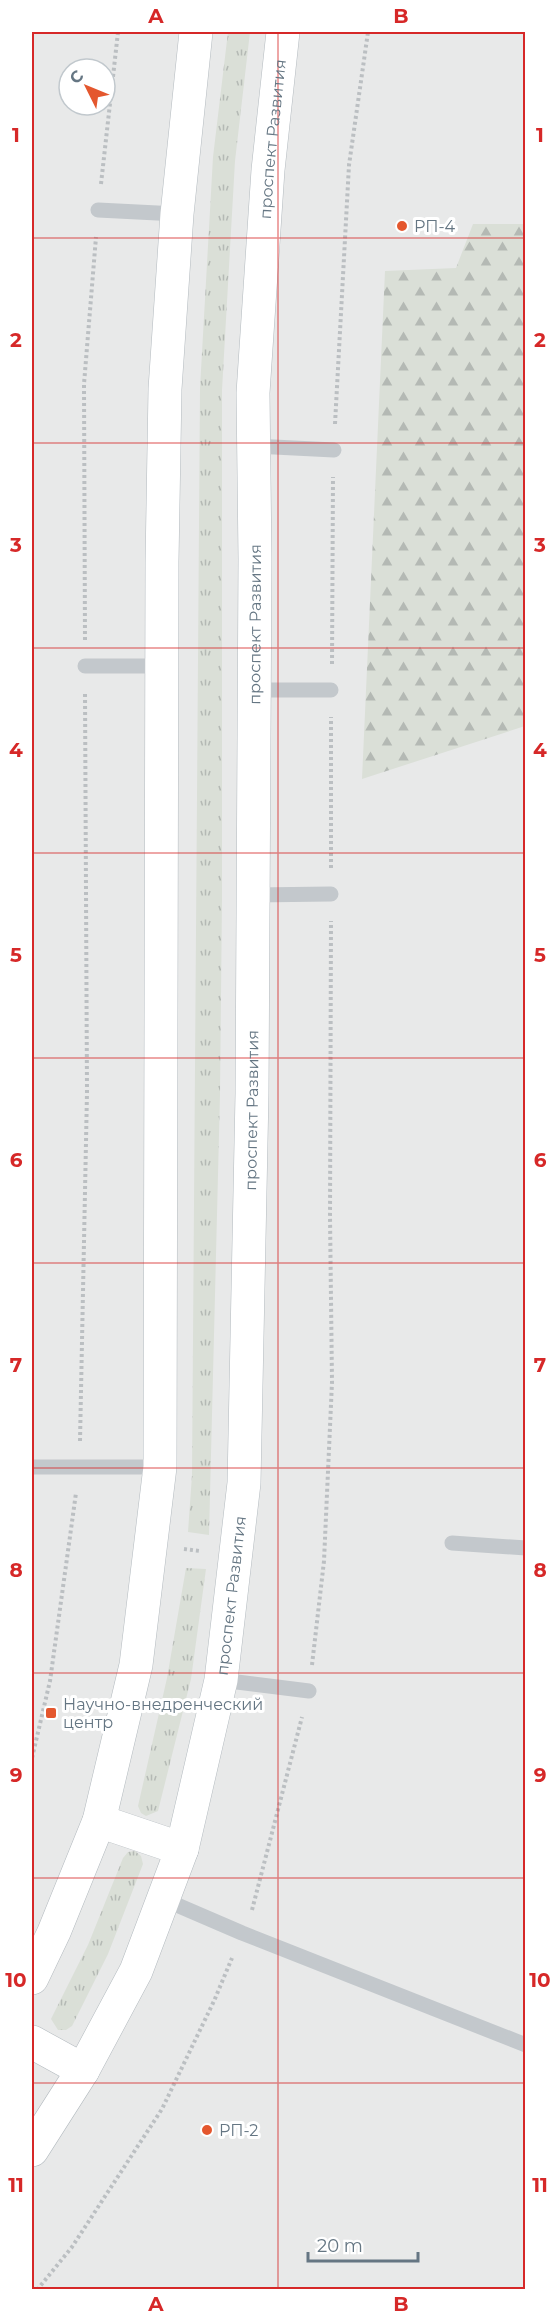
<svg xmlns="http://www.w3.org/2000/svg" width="557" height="2321" font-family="Montserrat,sans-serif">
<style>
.built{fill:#e8e9e9;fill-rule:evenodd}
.grass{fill:url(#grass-tufts)}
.forest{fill:url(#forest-firs)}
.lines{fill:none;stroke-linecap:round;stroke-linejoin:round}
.secondary-casing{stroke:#b3babf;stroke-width:34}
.path{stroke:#bbbfc2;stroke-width:4;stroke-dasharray:3 3;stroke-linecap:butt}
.lane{stroke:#c3c8cc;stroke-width:15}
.secondary{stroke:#fff;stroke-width:33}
.grid{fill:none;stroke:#d62828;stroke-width:1.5;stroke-opacity:0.55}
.poi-dot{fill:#e4572e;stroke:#fff;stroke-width:2}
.labels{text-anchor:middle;stroke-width:6;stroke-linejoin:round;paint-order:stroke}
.street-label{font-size:16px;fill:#657683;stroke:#fff}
.poi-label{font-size:16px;fill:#657683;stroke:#fff;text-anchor:start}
.neatline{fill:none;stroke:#d62828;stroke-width:2}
.grid-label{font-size:20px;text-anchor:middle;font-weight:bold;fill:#d62828}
</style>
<defs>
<pattern id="grass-tufts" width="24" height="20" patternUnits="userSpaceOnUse" patternTransform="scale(1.5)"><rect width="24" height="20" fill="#dadfd7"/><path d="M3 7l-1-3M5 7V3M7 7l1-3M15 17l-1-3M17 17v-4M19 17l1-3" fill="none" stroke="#b4b9b4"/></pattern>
<pattern id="forest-firs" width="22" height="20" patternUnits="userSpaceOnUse" patternTransform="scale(1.5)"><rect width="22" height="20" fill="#dadfd7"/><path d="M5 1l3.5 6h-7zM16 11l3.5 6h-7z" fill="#b4b9b4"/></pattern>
</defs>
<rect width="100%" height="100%" fill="#fafaf8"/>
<!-- built -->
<path class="built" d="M32 32H525V2289H32ZM69 69H105V105H69Z"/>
<!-- grass -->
<path class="grass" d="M228 32H250L235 161 222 390V898L220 1095 209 1535 188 1532 192 1475 200 388 213 157Z
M186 1568 206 1569 191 1679 158 1811 146 1816 141 1813 138 1806 167 1678Z
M135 1851 141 1856 143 1864 108 1954 72 2026 66 2030H58L51 2019 88 1945 123 1858 128 1852Z"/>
<!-- forest -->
<path class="forest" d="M473 224H525V726L362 779 385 271 456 268Z"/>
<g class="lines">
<defs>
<g id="secondary">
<path d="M99 1821 182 1849"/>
<path d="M32 1978 54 1932 99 1821 136 1665 160 1467 162 562 165 389 177 214 196 32"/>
<path d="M32 2042 83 2070"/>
<path id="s1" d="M32 2150 83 2070 136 1971 182 1849 221 1680 244 1483 252 1094 255 559 253 393 268 170 283 32"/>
</g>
</defs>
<!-- secondary casing -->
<use href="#secondary" class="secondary-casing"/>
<!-- path -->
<path class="path" d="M101 184 118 32
M335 424 349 165 368 32
M85 640 84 384 96 237
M332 664 333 477
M331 868V717
M80 1441 87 1092 85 692
M184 1549 200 1551
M312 1665 324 1561 332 1382 330 1216 331 921
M32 1758 50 1681 76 1493
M252 1910 302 1717
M37 2290 72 2247 162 2109 214 2001 232 1958"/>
<!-- lane -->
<path class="lane" d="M98 210 177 214
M253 446 334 450
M85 666H162
M254 690H331
M253 895 331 894
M32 1467H160
M452 1543 526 1548
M221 1680 309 1691
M163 1899 242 1933 526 2045"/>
<!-- secondary -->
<use href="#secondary" class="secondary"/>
</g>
<!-- grid -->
<path class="grid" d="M278 32V2290M32 238H526M32 443H526M32 648H526M32 853H526M32 1058H526M32 1263H526M32 1468H526M32 1673H526M32 1878H526M32 2083H526"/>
<!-- markers -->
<g class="poi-dot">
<circle cx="402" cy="226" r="6"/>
<rect x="45" y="1707" width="12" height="12" rx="3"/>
<circle cx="207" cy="2130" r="6"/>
</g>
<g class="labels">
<!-- street labels -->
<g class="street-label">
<text dy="6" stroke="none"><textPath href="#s1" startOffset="2054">проспект Развития</textPath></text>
<text dy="6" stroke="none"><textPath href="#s1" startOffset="1568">проспект Развития</textPath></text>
<text dy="6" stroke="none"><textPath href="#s1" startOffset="1082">проспект Развития</textPath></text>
<text dy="6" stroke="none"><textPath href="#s1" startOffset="596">проспект Развития</textPath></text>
</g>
<!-- poi labels -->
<g class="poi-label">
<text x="414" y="232">РП-4</text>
<text x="63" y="1710">Научно-внедренческий<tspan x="63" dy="18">центр</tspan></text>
<text x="219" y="2136">РП-2</text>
</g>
</g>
<!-- border -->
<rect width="557" height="2321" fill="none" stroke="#ffffff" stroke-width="66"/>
<!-- north arrow -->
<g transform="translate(87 87) rotate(313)"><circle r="28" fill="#ffffff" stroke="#c1c8cd" stroke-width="1.5"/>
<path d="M0-4.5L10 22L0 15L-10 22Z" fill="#e4572e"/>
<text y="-9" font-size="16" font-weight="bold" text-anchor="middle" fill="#657683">С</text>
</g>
<!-- scale -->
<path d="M308 2252v9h110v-9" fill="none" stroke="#657683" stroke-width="3"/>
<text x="317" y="2252" font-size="18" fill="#657683" stroke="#ffffff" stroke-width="4.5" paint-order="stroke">20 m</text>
<rect x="33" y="33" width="491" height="2255" class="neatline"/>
<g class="grid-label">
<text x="156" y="23">A</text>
<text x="401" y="23">B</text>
<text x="16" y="142">1</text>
<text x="540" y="142">1</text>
<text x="16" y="347">2</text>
<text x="540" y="347">2</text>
<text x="16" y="552">3</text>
<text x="540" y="552">3</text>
<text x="16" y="757">4</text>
<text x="540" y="757">4</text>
<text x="16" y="962">5</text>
<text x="540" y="962">5</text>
<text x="16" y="1167">6</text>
<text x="540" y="1167">6</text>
<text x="16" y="1372">7</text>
<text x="540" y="1372">7</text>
<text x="16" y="1577">8</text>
<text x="540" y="1577">8</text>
<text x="16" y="1782">9</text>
<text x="540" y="1782">9</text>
<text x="16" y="1987">10</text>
<text x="540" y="1987">10</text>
<text x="16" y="2192">11</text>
<text x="540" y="2192">11</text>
<text x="156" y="2311">A</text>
<text x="401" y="2311">B</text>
</g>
</svg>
